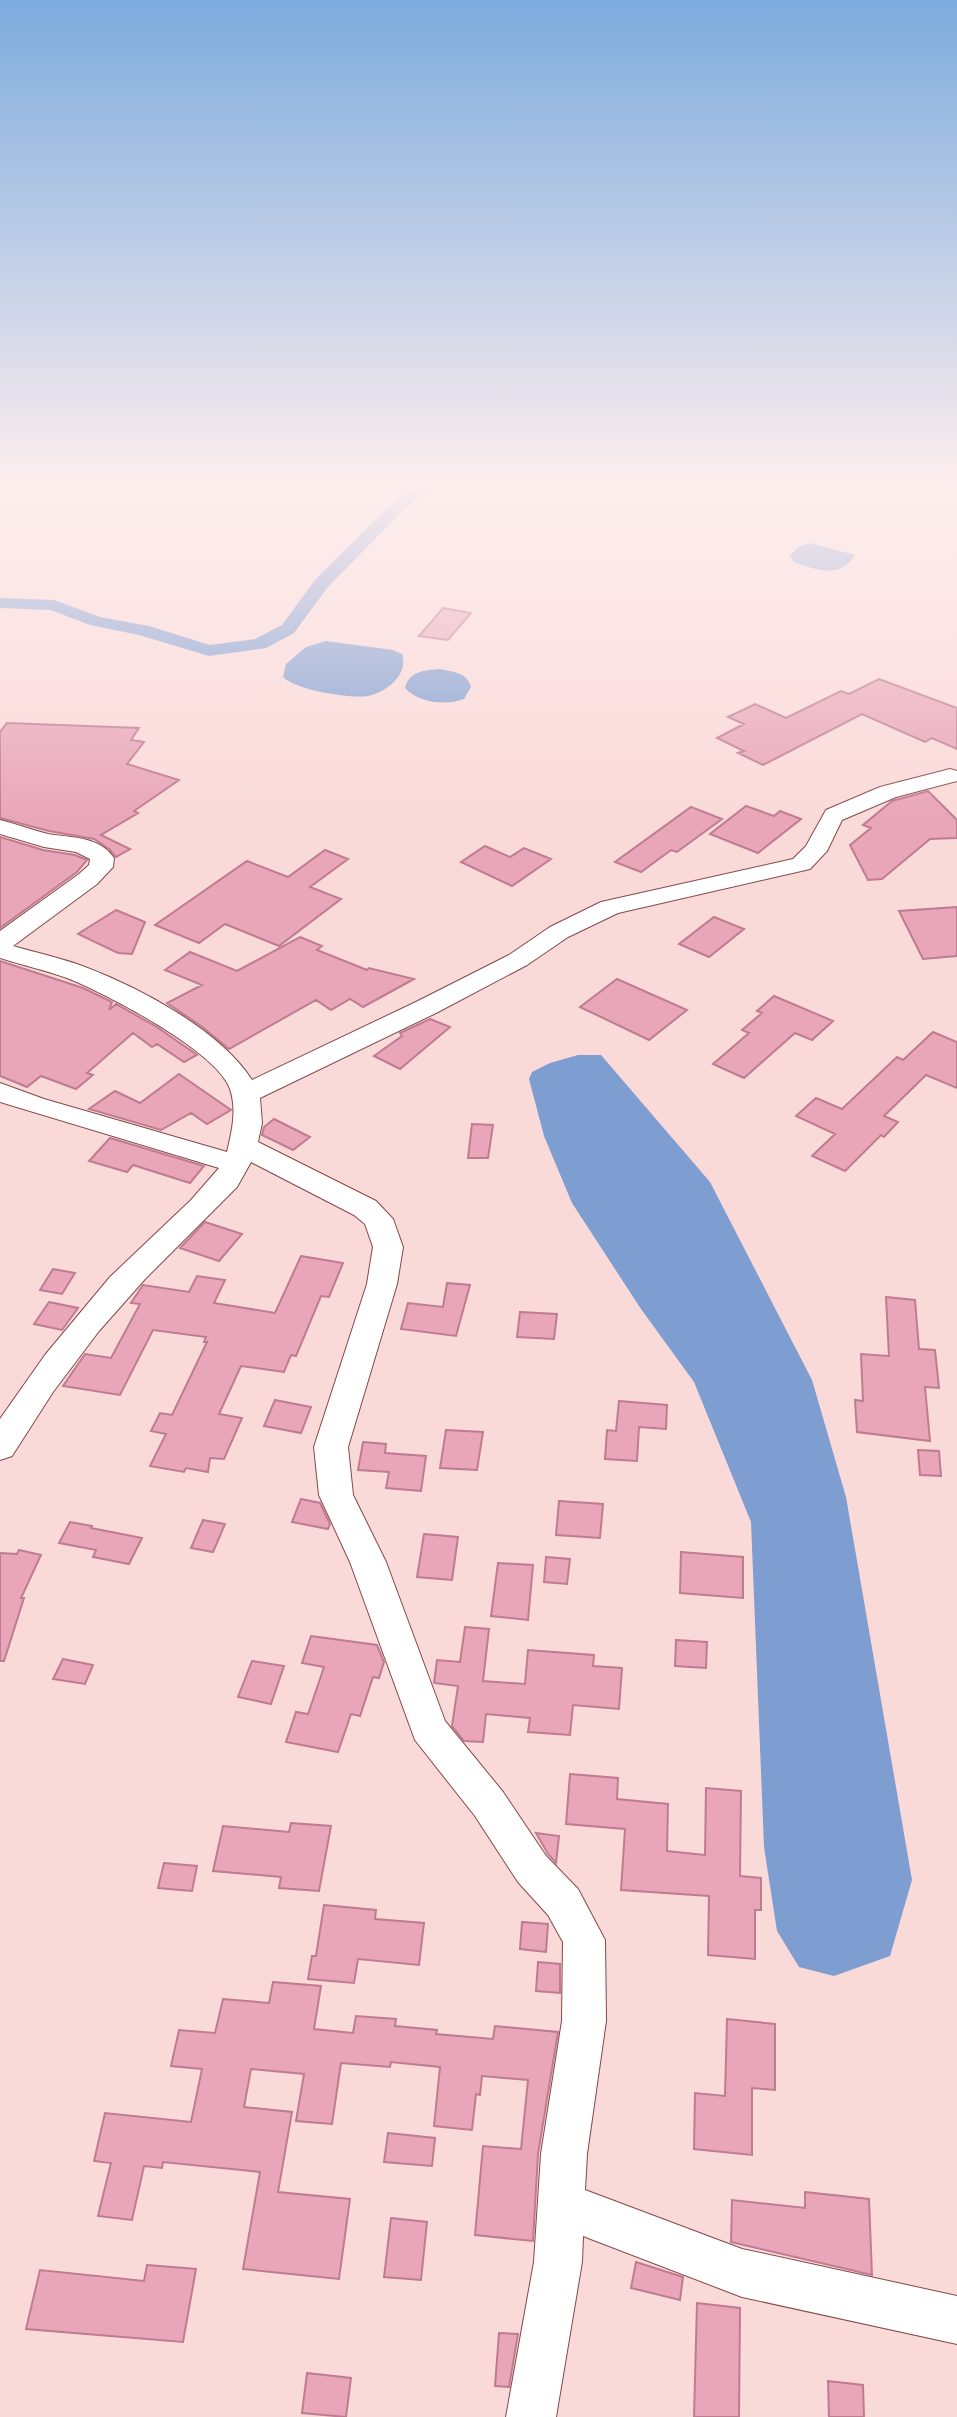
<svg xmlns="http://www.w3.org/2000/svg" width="957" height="2417" font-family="'Space Grotesk',sans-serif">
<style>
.water{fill:#7e9dd0}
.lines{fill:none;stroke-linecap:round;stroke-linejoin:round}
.canal{fill:#7e9dd0;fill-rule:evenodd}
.building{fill:#e9a6b9;stroke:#bf7c90;stroke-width:2}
.street-casing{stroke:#864747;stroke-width:2}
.street{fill:#fff;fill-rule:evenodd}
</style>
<rect width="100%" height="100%" fill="#fadad9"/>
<!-- water -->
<path class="water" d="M810 543 855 555C841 579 816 570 794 562L790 555 800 546Z
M326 641 393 650 402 654C409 674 387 692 368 696 351 699 295 690 283 677L286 664 306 647Z
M440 669C453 672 467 672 471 687L464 699C445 706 419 703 405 688 409 671 425 670 440 669Z
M578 1055H601L710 1182 812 1380 846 1497 912 1880 890 1956 834 1976 799 1967 777 1931 764 1847 751 1522 694 1382 641 1309 572 1203 544 1136 529 1079 532 1072 550 1063Z"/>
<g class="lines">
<!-- canal -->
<path class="canal" d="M422 481H440L405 508 327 588 294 633 266 648 209 656 139 635 90 625 51 610 0 608V598L54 600 100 617 149 626 210 645 255 639 282 625 315 580 393 502Z"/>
</g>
<!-- building -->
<path class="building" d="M443 608 471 613 448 640 419 636Z
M879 679 957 708V749L932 738 925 742 862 714 763 765 738 753 744 751 717 738 744 724 728 717 755 704 786 718 841 691 849 694Z
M7 723 139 728 131 740 144 742 127 764 179 780 134 811 138 813 101 835 130 849 116 857 109 849 94 839 49 831 0 818V732Z
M928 791 957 820V838L930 839 882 879 868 880 850 845 871 828 863 825 892 801Z
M746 806 774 816 780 811 801 819 758 853 710 834Z
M691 807 722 819 677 852 671 850 641 872 615 862Z
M0 837 43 850 75 855 87 860 77 872 0 928Z
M485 846 510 857 524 848 551 859 512 886 461 862Z
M325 850 348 859 310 887 341 899 279 946 225 924 199 943 155 925 247 861 288 877Z
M957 907V956L923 959 899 911Z
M116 910 145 922 132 954 118 953 78 934Z
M714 917 744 929 709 957 679 944Z
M300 937 322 946 317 950 367 970 369 968 414 979 363 1007 350 999 331 1010 316 1000 229 1049 201 1026 167 1003 202 985 165 970 190 952 237 971Z
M0 961 83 988 112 1002 109 1010 116 1004 157 1027 197 1055 184 1062 157 1044 152 1047 133 1033 87 1073 93 1075 76 1089 41 1076 27 1087 0 1076Z
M617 979 687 1010 649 1040 580 1007Z
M774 996 833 1021 812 1040 795 1033 744 1078 713 1064 749 1033 742 1030 762 1013 757 1011Z
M430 1019 450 1027 400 1069 374 1056 402 1036 400 1033Z
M933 1032 957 1042V1088L926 1075 884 1116 898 1122 884 1137 881 1135 845 1171 812 1156 835 1134 796 1116 816 1098 842 1109 897 1057 903 1060Z
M179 1074 231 1110 207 1124 191 1113 161 1130 89 1109 115 1091 140 1103Z
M274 1119 310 1137 293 1150 262 1135 264 1127Z
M472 1124 493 1125 488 1158H468Z
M110 1138 204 1166 190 1183 133 1165 127 1172 89 1161Z
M205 1222 242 1234 219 1261 180 1248Z
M301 1256 343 1263 329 1297 321 1296 296 1356 291 1355 284 1372 241 1366 219 1414 242 1418 224 1459 210 1458 208 1472 186 1468 184 1472 150 1466 166 1434 151 1431 160 1413 172 1415 207 1342H204L206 1337 153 1330 120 1395 63 1386 85 1354 111 1358 140 1304 131 1303 143 1285 189 1292 197 1276 225 1280 214 1303 275 1313Z
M53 1269 75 1273 62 1294 40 1290Z
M447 1283 470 1285 456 1336 401 1329 408 1303 443 1307Z
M886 1297 915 1300 919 1349 935 1350 939 1388 925 1387 930 1441 857 1432 855 1400 863 1401 861 1354 889 1356Z
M49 1302 78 1308 62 1330 34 1324Z
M520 1312 557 1314 554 1339 517 1337Z
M275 1400 311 1407 301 1433 264 1426Z
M619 1401 667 1405 666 1429 639 1427 637 1461 605 1459 607 1430 616 1431Z
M446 1430 483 1432 477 1470 440 1468Z
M363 1442 386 1444 385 1453 426 1456 421 1491 386 1488 389 1472 358 1470Z
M918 1450 939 1451 941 1476 920 1475Z
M301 1499 320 1503 330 1524 328 1529 292 1522Z
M559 1501 603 1504 600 1538 556 1535Z
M203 1520 225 1524 213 1552 191 1548Z
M70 1522 92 1526 91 1528 142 1538 129 1564 93 1557 96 1550 59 1543Z
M424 1534 458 1537 452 1580 417 1577Z
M19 1550 41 1555 21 1598H24L4 1661H0V1553L17 1554Z
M681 1552 743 1557V1598L680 1593Z
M546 1557 570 1559 567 1584 544 1582Z
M498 1563 533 1565 528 1620 491 1616Z
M465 1627 489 1629 483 1681 525 1684 528 1650 594 1655 593 1666 622 1668 619 1709 573 1705 570 1735 528 1732 530 1718 486 1714 483 1742 464 1741 452 1726 458 1686 434 1683 437 1660 460 1662Z
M311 1636 377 1645 384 1662 379 1678 373 1677 360 1716 351 1714 338 1752 286 1742 296 1712 308 1714 324 1667 302 1663Z
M676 1640 707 1642 706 1668 675 1666Z
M63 1659 93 1665 85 1684 53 1679Z
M252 1661 284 1666 271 1704 238 1697Z
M570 1774 618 1778 617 1799 668 1804 667 1851 705 1855 706 1788 741 1791 740 1876 761 1878V1910H755V1959L708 1955 709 1896 621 1890 625 1829 566 1824Z
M291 1823 331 1826 319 1891 279 1888 281 1877 213 1871 223 1826 289 1832Z
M536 1833 559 1836 556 1863 548 1854Z
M164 1863 197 1866 192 1891 158 1888Z
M324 1905 376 1910 375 1919 424 1923 419 1965 358 1959 354 1983 308 1979 312 1956H316Z
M522 1922 548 1924 546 1952 520 1949Z
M538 1962 560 1964V1993L536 1991Z
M273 1982 321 1986 314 2029 353 2033 356 2016 396 2019 395 2026 437 2030 436 2034 493 2039 495 2026 558 2032 538 2154 533 2241 475 2235 483 2146 521 2149 528 2080 482 2076 480 2095 476 2094 472 2130 434 2126 440 2067 391 2062 390 2067 341 2063 332 2124 296 2121 304 2074 251 2069 244 2107 292 2112 278 2192 350 2199 339 2279 243 2269 260 2172 163 2162 162 2168 144 2166 132 2220 98 2216 111 2163 94 2161 105 2113 191 2122 202 2069 171 2066 179 2030 215 2033 223 1999 269 2003Z
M727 2019 775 2024V2090L752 2088V2155L694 2149 695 2093 725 2096Z
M388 2133 435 2138 432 2166 384 2162Z
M805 2192 869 2199 872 2275 731 2242 732 2200 805 2208Z
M391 2218 427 2222 421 2280 384 2277Z
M636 2262 683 2277 680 2300 631 2288Z
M147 2265 196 2269 183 2342 26 2329 40 2270 144 2281Z
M697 2303 740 2308 739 2417H694Z
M499 2333 518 2334 509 2387 495 2386Z
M307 2373 351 2378 346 2417 302 2413Z
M828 2381 863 2385 864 2417H829Z"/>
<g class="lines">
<defs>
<path id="street" d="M950 769 957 771V781L896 797 842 820 827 851 810 869 618 913 568 937 527 965 436 1013 260 1098 262 1123 258 1142 376 1201 393 1219 403 1247 397 1284 348 1447 353 1495 386 1562 445 1721 503 1792 546 1856 578 1889 605 1940 606 2021 587 2154 585 2190 742 2249 957 2296V2344L742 2297 583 2236 582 2262 556 2417H506L534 2262 541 2154 562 2021 563 1942 548 1915 518 1882 475 1816 415 1740 350 1562 319 1495 314 1447 367 1284 373 1247 365 1224 354 1215 251 1162 237 1187 145 1279 99 1331 53 1392 12 1456 0 1460V1419L45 1355 110 1277 191 1200 219 1168 0 1102V1083L44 1099 227 1152C232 1131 237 1110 230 1089 217 1051 105 993 67 978 45 970 22 965 0 958V931L79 874 89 865 90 859 76 852 44 847 0 834V820C16 824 32 830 48 834 72 838 99 836 114 858L113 867 97 884 13 946C37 953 61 958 85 967 140 988 220 1030 252 1080L418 1001 509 955 550 927 601 902 793 859 806 846 826 810 880 787Z"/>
</defs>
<!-- street casing -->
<use href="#street" class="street-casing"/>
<!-- street -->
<use href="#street" class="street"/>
</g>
<!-- sky -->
<linearGradient id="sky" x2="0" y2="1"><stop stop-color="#7dabde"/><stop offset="0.59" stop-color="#fdeeee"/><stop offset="1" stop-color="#fdeeee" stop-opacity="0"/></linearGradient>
<rect width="957" height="819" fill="url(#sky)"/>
</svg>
